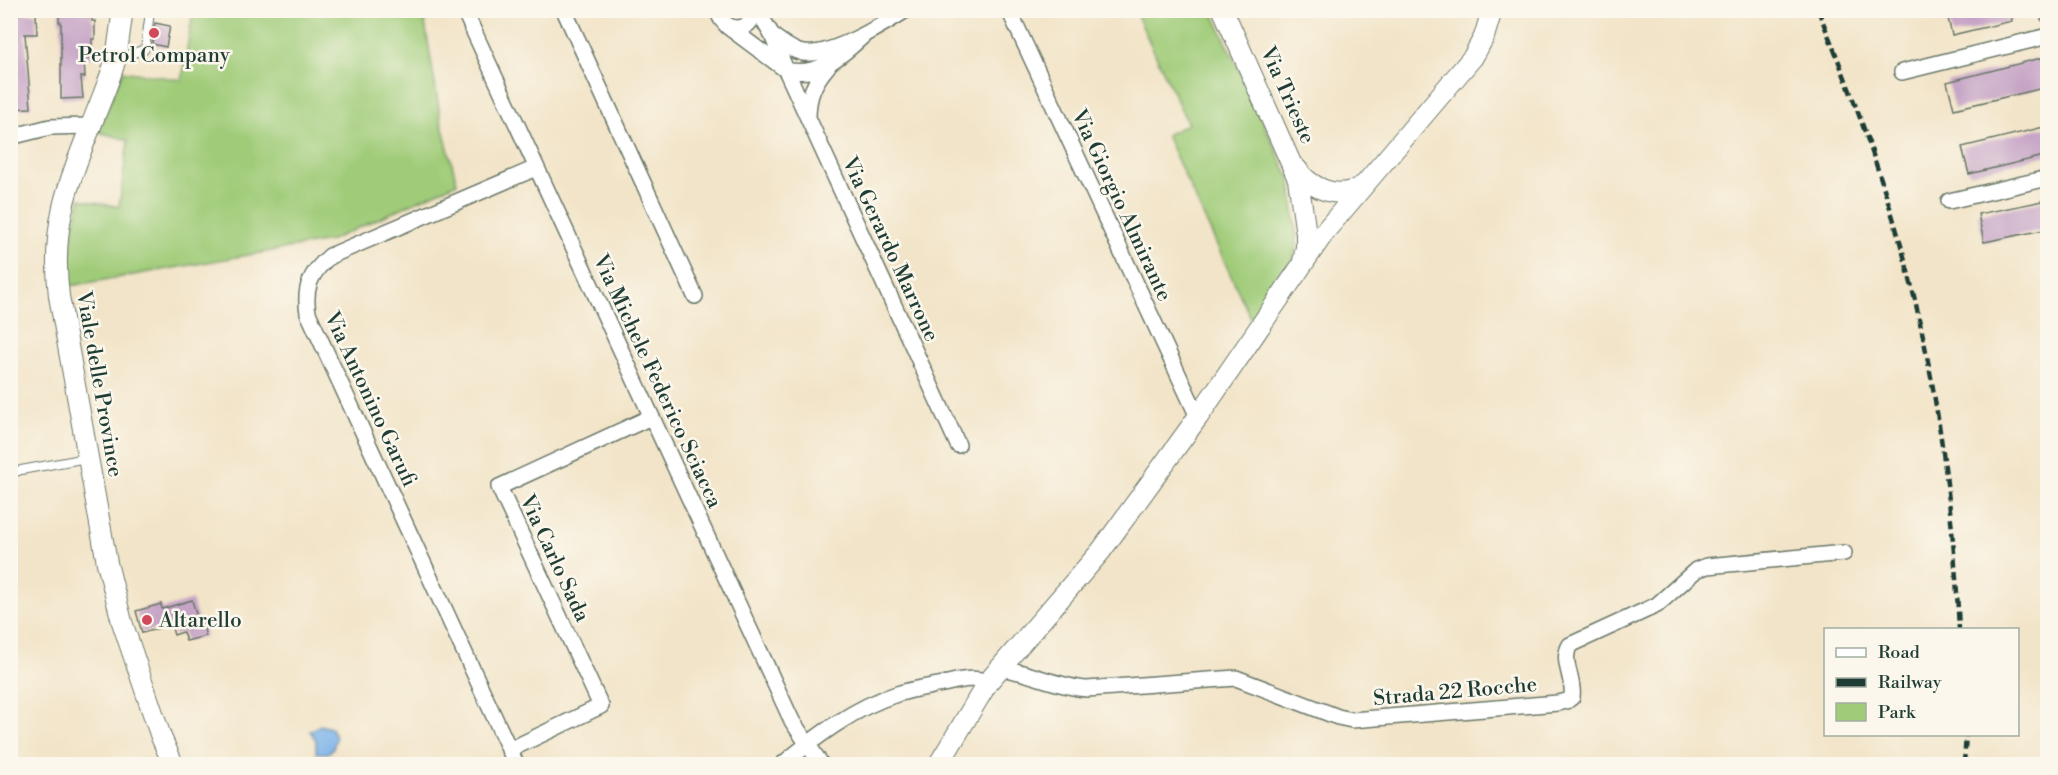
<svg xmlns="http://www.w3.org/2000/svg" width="2058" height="775" font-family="'Libre Bodoni',serif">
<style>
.green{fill:#a0cc79;stroke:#608456;stroke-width:1.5}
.water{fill:#79b1e9;stroke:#4c778e;stroke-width:1.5}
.building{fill:#c6a4c6}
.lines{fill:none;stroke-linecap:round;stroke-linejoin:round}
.service-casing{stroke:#697768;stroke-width:10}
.minor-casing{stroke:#697768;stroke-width:18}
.tertiary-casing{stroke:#697768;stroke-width:22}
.service{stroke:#fff;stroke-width:8}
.minor{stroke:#fff;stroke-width:15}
.tertiary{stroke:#fff;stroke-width:20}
.rail{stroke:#1f3d34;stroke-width:4.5;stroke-dasharray:9 4.5;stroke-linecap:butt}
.poi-dot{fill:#d1495b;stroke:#fbf7ec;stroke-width:2}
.labels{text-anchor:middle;stroke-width:5;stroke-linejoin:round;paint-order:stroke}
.poi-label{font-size:21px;fill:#1f3d34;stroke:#fbf7ec}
.street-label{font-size:21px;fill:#1f3d34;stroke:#fbf7ec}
</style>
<rect width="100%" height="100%" fill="#fbf7ec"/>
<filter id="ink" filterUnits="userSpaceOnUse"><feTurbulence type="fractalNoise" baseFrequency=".0167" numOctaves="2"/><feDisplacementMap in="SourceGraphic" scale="12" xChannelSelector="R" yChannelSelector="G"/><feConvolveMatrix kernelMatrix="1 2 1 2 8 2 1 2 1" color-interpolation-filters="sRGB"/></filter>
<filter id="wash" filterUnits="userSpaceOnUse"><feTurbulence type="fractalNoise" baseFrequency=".008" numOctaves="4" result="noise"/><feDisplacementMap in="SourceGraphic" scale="24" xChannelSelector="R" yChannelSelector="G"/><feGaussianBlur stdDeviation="1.35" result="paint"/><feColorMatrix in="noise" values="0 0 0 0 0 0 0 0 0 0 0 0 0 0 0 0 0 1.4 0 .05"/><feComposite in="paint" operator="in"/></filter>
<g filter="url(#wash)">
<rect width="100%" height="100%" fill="#f2e4c8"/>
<!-- green -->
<path class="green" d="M193 11H423L441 121 457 183 329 241 69 286 71 239 80 199 119 207 128 140 98 132 123 71 182 80Z
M1135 11H1212L1291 182 1297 243 1294 258 1252 321 1166 135 1188 124Z"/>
<!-- water -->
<path class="water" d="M320 725 331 728 336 738 333 749 328 753H316V740L310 731Z"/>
<g id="blocks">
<!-- building -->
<path class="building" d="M59 10H92V21H95V39H92V58H84L85 77H81L83 98 61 99V22H59Z
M1946 10H2010L2012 21 1952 35Z
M36 13 37 34H25L31 108 10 109V14Z
M155 23 170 26 166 47 152 44Z
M2045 57 2048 87 1954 109 1947 82Z
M2048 126V155L1969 174 1962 147Z
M2043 201 2048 229 1984 242 1978 214Z
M192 600 199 624 202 623 206 636 186 641 183 632 174 635 171 625 142 633 136 611 161 604 162 609Z"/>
</g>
</g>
<g filter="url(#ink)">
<use href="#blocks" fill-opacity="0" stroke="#697768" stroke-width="1.5"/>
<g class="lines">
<defs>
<path id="service" d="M117 59 145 49 150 12 148 10
M10 474 21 470 87 458"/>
<path id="minor" d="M464 10 792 721 821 764
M564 10 695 296
M718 10C722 34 752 34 755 10
M757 10 772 35 786 70 958 445
M1009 10 1198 417
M2047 10 2048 15
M727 26 786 70C819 78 842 55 864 35
M774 37C783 43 792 51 803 53 831 57 882 25 906 10
M1902 72 2048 36
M808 117C808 96 814 82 828 66
M10 137 50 127 90 126
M1949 201 2048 178
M1000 668C1030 672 1058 687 1087 689L1236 678 1338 717 1352 720 1558 703 1567 701 1572 697C1575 680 1560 660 1570 645L1657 605 1696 570 1707 566 1844 553
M509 750 601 706 499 487 651 417
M516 764 308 313C304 288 310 273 330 256L536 168
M783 764C817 736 855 707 897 694 912 689 928 687 943 684 958 681 973 676 988 682"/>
<path id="tertiary" d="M123 10C120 27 119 44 115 61 109 83 99 104 91 126 66 187 51 229 59 296L107 563 122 622 161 737 173 764
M1223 10 1298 179 1306 234V247L1303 261
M1296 168C1311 189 1338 201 1362 186
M939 764 988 682 1101 551 1198 417 1326 230 1473 57 1484 37 1492 10"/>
</defs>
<!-- service casing -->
<use href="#service" class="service-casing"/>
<!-- minor casing -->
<use href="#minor" class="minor-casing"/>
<!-- tertiary casing -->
<use href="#tertiary" class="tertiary-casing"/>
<!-- service -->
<use href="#service" class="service"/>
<!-- minor -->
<use href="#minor" class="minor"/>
<!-- tertiary -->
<use href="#tertiary" class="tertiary"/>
<!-- rail -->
<path class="rail" d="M1818 10C1858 107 1894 207 1917 309 1941 414 1954 522 1959 630
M1964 764 1966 734"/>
</g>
</g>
<!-- markers -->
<g class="poi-dot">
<circle cx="154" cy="33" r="6"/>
<circle cx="147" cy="620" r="6"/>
</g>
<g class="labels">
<!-- poi labels -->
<g class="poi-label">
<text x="154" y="62">Petrol Company</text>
<text x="159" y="627" text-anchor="start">Altarello</text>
</g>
<!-- street labels -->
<g class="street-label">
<text transform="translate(1288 95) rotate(66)" y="7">Via Trieste</text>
<text transform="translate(1122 205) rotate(65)" y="7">Via Giorgio Almirante</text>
<text transform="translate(891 249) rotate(65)" y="7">Via Gerardo Marrone</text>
<text transform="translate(658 381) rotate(65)" y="7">Via Michele Federico Sciacca</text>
<text transform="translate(100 384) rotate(80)" y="7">Viale delle Province</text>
<text transform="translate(371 399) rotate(65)" y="7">Via Antonino Garufi</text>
<text transform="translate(555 558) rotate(65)" y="7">Via Carlo Sada</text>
<text transform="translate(1455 691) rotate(-5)" y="7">Strada 22 Rocche</text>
</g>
</g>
<!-- margin -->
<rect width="2058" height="775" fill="none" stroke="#fbf7ec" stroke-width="36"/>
<!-- legend -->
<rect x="1824" y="628" width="195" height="108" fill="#fbf7ec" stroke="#a3ada2" stroke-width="1.5"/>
<rect x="1836" y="648" width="30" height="9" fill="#ffffff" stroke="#a3ada2" stroke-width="1.5"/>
<text x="1878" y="658" font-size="18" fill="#1f3d34">Road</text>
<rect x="1836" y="678" width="30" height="9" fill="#1f3d34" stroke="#a3ada2" stroke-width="1.5"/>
<text x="1878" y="688" font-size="18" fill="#1f3d34">Railway</text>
<rect x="1836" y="703" width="30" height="18" fill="#a0cc79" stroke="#a3ada2" stroke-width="1.5"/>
<text x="1878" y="718" font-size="18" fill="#1f3d34">Park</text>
</svg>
